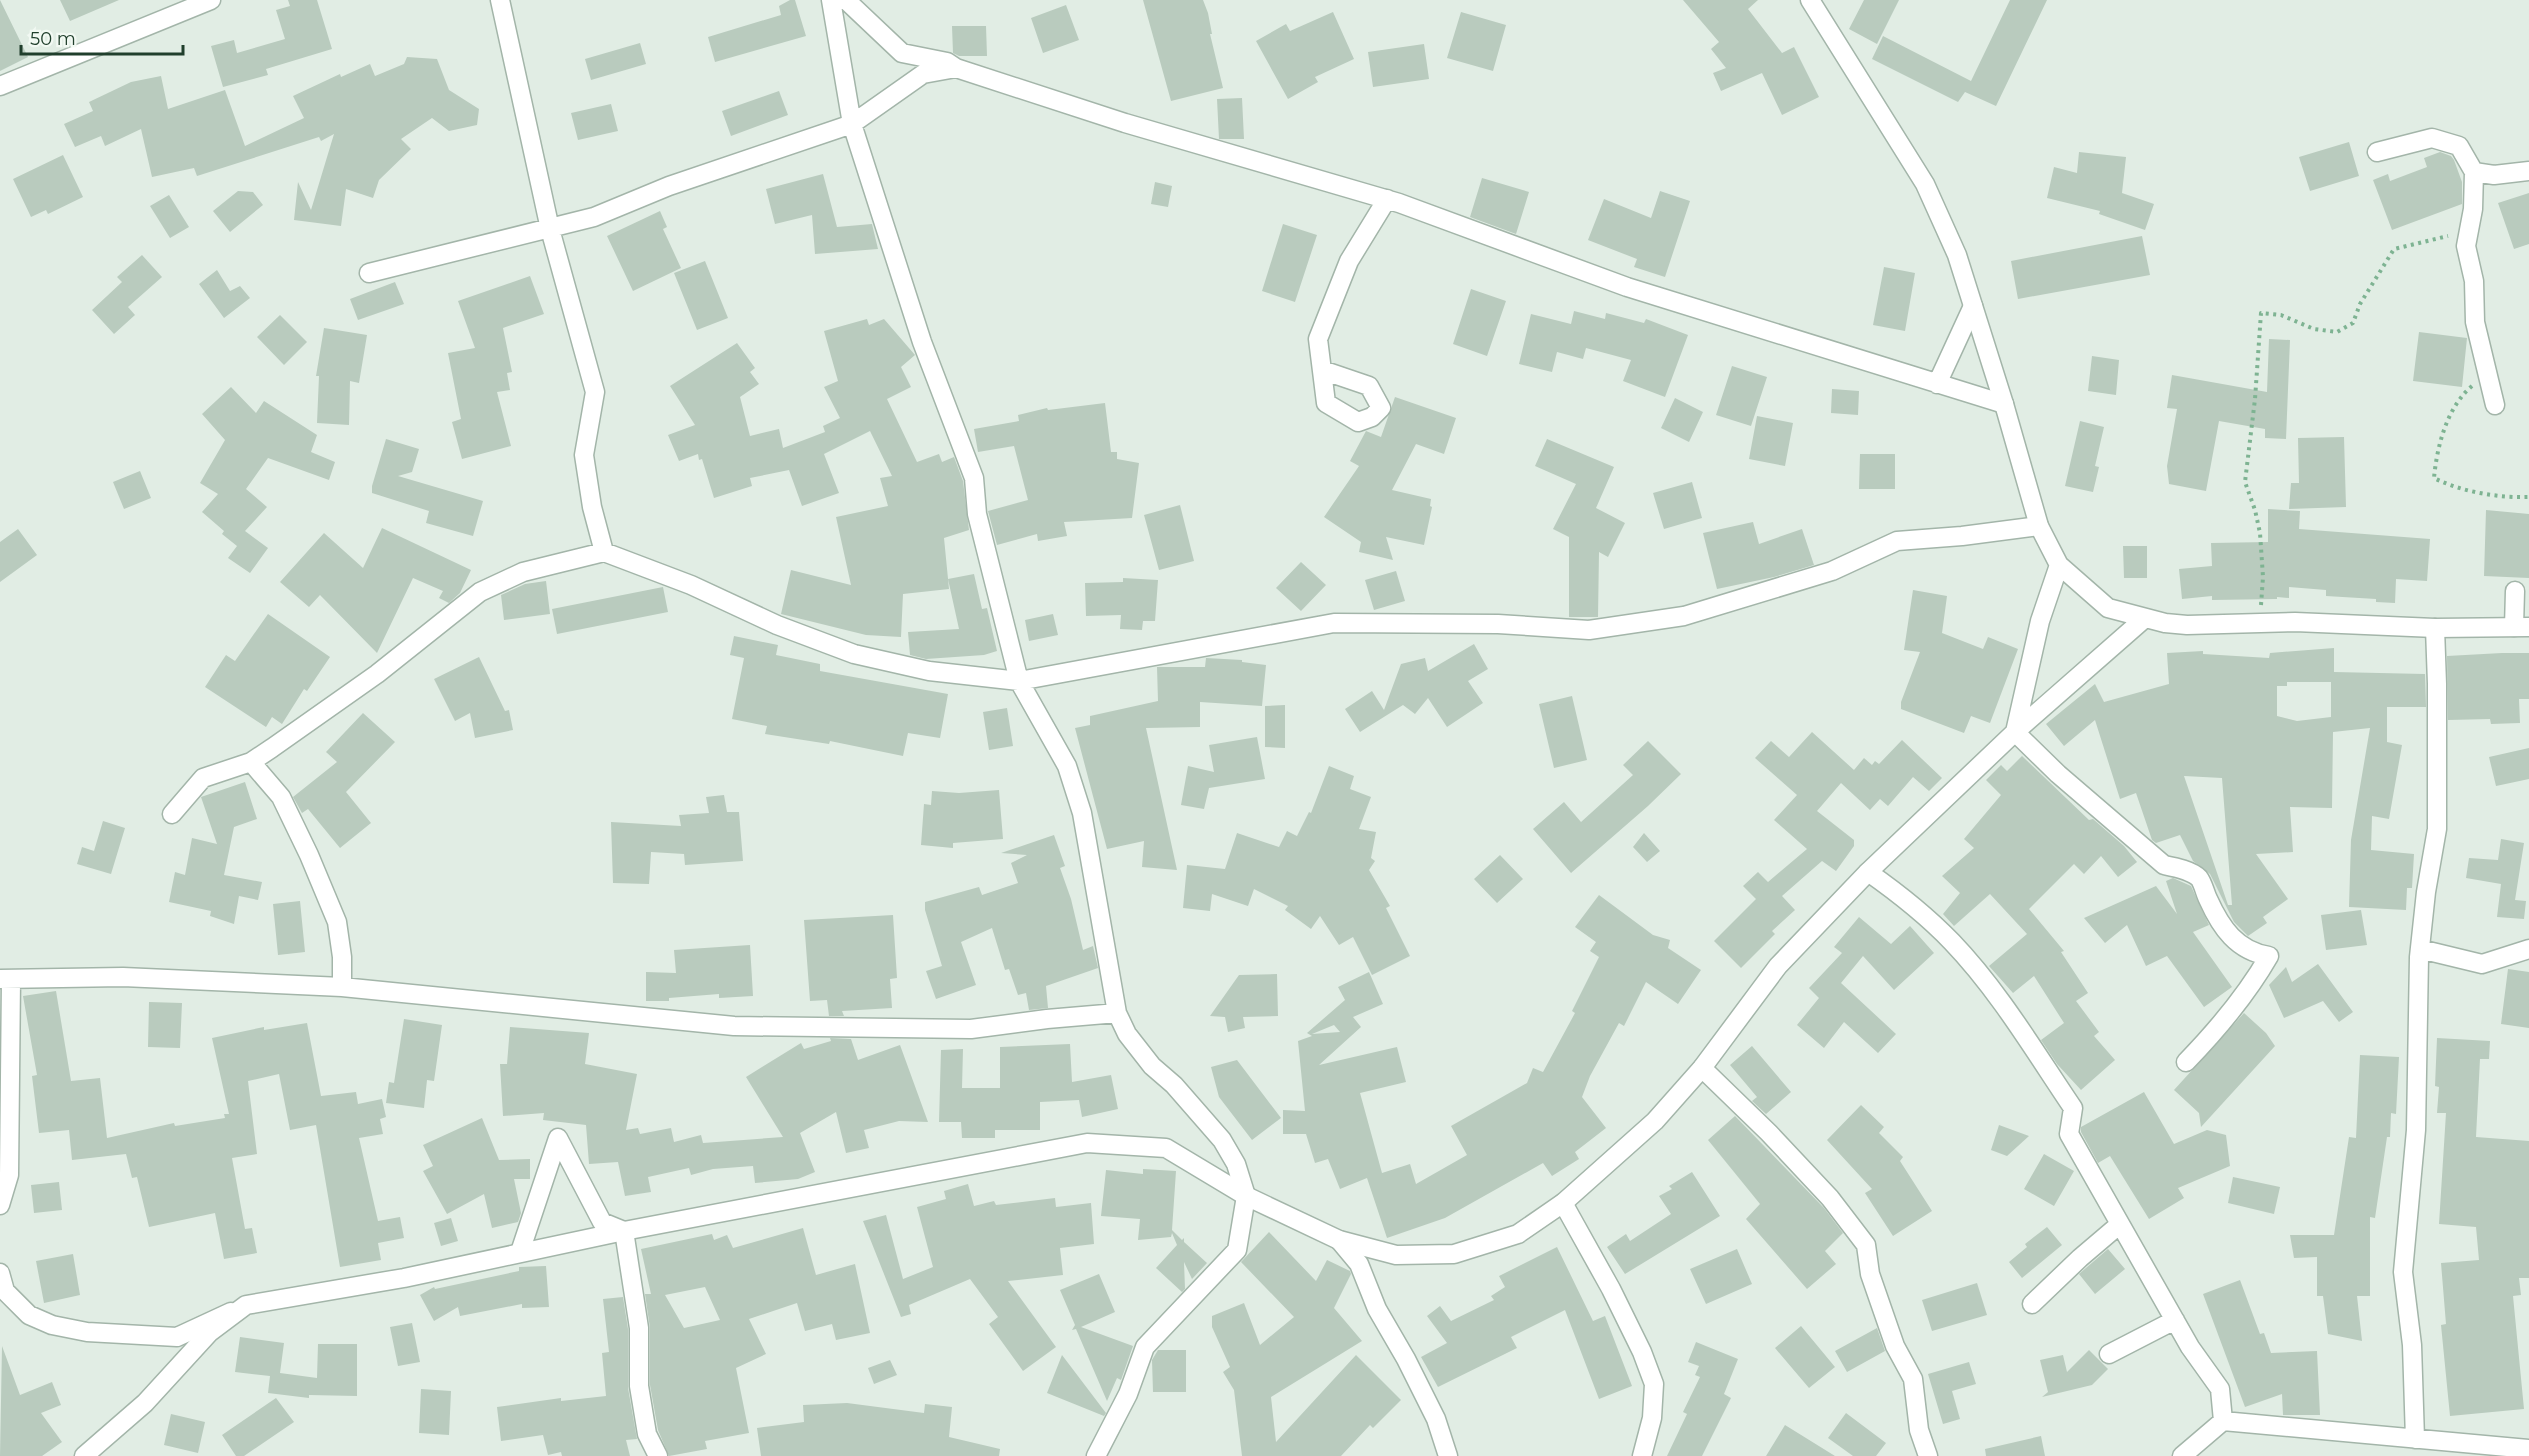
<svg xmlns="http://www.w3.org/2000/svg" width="2529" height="1456" font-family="Montserrat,sans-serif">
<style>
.building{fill:#b9cbbe;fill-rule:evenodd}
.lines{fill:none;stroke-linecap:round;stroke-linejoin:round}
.minor-casing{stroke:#a3b5a9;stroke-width:21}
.tertiary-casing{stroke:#a3b5a9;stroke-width:21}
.path{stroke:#7eb392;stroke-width:4;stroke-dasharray:3 4.5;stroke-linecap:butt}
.minor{stroke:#fff;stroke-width:18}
.tertiary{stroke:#fff;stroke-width:18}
</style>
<rect width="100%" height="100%" fill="#e1ede4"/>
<!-- building -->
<path class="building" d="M0 0 28 57 0 71Z
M60 0H119L70 21Z
M288 0H317L332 49 266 69 268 75 223 87 211 46 234 40 237 53 285 39 276 10 290 6Z
M790 0H795L806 36 715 62 708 37 781 15 779 6Z
M1143 0H1203L1208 13 1212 34H1210L1223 88 1171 101Z
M1683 0H1758L1748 9 1782 53 1794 47 1819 97 1782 115 1762 73 1721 91 1713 73 1726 68 1711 49 1719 42Z
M1864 0H1899L1877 44 1849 29Z
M2010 0H2047L1996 106 1965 92 1958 102 1872 59 1883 36 1971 81Z
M1066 5 1079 40 1043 53 1031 18Z
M1333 12 1354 59 1315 77 1318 82 1288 99 1256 41 1286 24 1290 31Z
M1461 12 1506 25 1493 71 1447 58Z
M952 26H986L987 56H959L953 53Z
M640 43 646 64 591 80 585 59Z
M1424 44 1429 79 1373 87 1368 52Z
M407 57 437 59 449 90 479 109 477 125 449 131 432 118 401 139 411 149 379 180 373 198 346 189 341 226 294 220 298 182 311 210 334 134 321 141 319 137 197 176 194 168 152 177 141 129 105 146 101 136 75 147 64 124 93 111 89 102 131 82 161 76 168 109 225 90 245 146 304 118 293 96 340 74 341 77 370 64 375 76 404 64Z
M779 91 788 115 731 136 722 111Z
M1242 98 1244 139H1219L1217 99Z
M611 104 618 131 578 140 571 113Z
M2349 142 2359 176 2310 191 2299 157Z
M2079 152 2126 157 2122 193 2154 204 2145 230 2099 214 2100 211 2047 198 2054 167 2077 173Z
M2440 152 2451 156 2454 160 2462 182V204L2392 230 2373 180 2388 174 2390 181 2427 167 2424 158Z
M63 155 83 197 48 214 46 210 31 217 13 179Z
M823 174 837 227 872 224 878 249 815 254 812 215 775 224 766 189Z
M1482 178 1529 192 1516 234 1470 217Z
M1155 182 1172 186 1168 207 1151 204Z
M238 191 253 192 263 205 230 232 213 211Z
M1660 191 1690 201 1665 277 1634 267 1637 259 1588 240 1604 199 1651 218Z
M2529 193V244L2514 249 2498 203Z
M169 195 189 227 170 238 150 206Z
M660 211 667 227 663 229 681 268 633 291 607 236Z
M1283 224 1317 235 1295 302 1262 291Z
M2142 236 2150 275 2018 299 2011 261Z
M142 255 162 277 128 307 135 315 114 334 92 310 122 282 117 277Z
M705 261 728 318 697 330 674 273Z
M1884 267 1915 273 1905 331 1873 325Z
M217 270 230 291 240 286 250 298 224 318 199 284Z
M530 276 544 314 503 328 512 372 507 373 510 390 497 392 511 446 462 459 452 422 461 419 448 353 475 348 458 301Z
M395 282 404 304 358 320 350 299Z
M1471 289 1506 301 1487 356 1453 344Z
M1574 311 1605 319 1606 313 1644 323 1646 319 1688 335 1665 397 1623 381 1631 360 1586 348 1583 359 1557 352 1552 372 1519 364 1531 314 1571 324Z
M280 315 307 342 284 365 257 337Z
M867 319 869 325 884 319 915 355 901 367 911 387 887 399 917 462 939 454 942 462 954 457 963 481 969 530 944 538 949 589 903 594 901 637 866 635 781 614 791 570 851 585 836 517 888 506 880 478 892 476 870 431 824 454 839 493 802 506 789 470 750 478 752 486 714 498 702 459 699 460 698 454 679 461 668 435 695 425 670 386 737 343 755 368 750 372 759 384 740 397 750 436 779 429 783 448 825 432 823 426 840 418 824 387 838 381 824 331Z
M324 328 367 335 359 383 350 381 349 425 317 423 319 376H316Z
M2419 332 2467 338 2462 387 2413 381Z
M2269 339 2290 340 2286 439 2265 438V429L2219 421 2206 491 2169 484 2167 466 2177 409 2167 408 2172 375 2267 392Z
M2092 356 2119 360 2116 395 2088 391Z
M1732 366 1767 377 1751 426 1716 415Z
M231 387 256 413 264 401 317 435 311 452 335 462 329 480 268 458 246 489 267 507 245 531 268 548 250 573 228 558 237 546 222 534 224 531 202 512 218 494 200 483 225 440 202 414Z
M1832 389 1859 391 1858 415 1831 413Z
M1395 397 1456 418 1444 454 1416 444 1392 490 1431 499 1430 506 1432 507 1424 545 1386 537 1393 560 1359 552 1361 542 1324 517 1359 466 1350 461 1366 431 1381 437Z
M1675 398 1703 412 1689 442 1661 428Z
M1105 403 1111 452H1117V459L1139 463 1132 518 1064 522 1067 536 1038 541 1037 534 997 545 988 511 1028 500 1014 446 978 452 974 429 1019 421 1018 415 1047 408 1048 410Z
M1757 416 1793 423 1785 466 1749 459Z
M2080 421 2104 427 2095 466 2099 467 2093 492 2065 486Z
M2344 437 2346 507 2289 509 2291 483H2299L2298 438Z
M386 439 419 449 412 472 398 476 483 501 473 536 426 523 429 511 372 493V486Z
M1547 439 1614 467 1596 508 1625 523 1608 557 1599 552 1598 617H1569V537L1553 529 1576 484 1535 466Z
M1860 454H1895V489H1859Z
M140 471 151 498 124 509 113 482Z
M1692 482 1702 518 1664 529 1653 493Z
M1180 505 1194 561 1159 570 1144 515Z
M2268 509 2300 511 2299 529 2430 539 2427 581 2396 579 2395 603 2376 602V599L2326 596V590L2289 587V598L2277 597V599L2212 600V596L2182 599 2179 569 2212 566 2211 543 2268 542Z
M2486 510 2529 514V578L2484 576Z
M1753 522 1759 544 1802 529 1814 565 1774 577 1717 589 1703 533Z
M382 528 471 570 460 593 449 603 439 598 443 591 413 578 377 653 320 595 309 607 280 582 324 533 363 568Z
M18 529 37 555 0 582V542Z
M2123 546H2147V578H2124Z
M1301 562 1326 585 1301 611 1276 588Z
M1396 571 1405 601 1374 610 1365 580Z
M974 574 982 609 987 608 997 651 984 655 926 659 910 655 908 632 959 629 948 579Z
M1123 578 1158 580 1155 621H1143L1142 630 1120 629 1121 615 1086 616 1085 583 1123 582Z
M546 581 550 614 504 620 501 595 525 584Z
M663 587 668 612 557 634 552 609Z
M1913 590 1947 596 1942 633 1983 649 1988 637 2018 649 1990 723 1971 716 1964 733 1901 709V702L1920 652 1904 650Z
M268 614 330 657 307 691 304 689 282 724 272 717 266 727 205 687 226 655 235 661Z
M1053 614 1058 635 1029 641 1025 620Z
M734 636 778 645 776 655 820 664V671L948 694 940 738 908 733 903 756 830 741 829 744 765 734 767 726 732 719 744 658 730 655Z
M1474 644 1488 669 1468 681 1483 703 1447 727 1428 698 1415 714 1403 705 1360 732 1345 709 1372 691 1384 710 1401 664 1425 658 1428 671Z
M2334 648V672L2425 674 2426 707H2387V742L2402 745 2389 819 2372 816 2371 850 2414 854 2412 888H2407L2406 910 2349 907 2351 840 2370 728 2333 732 2332 808 2290 807 2293 852 2256 854 2288 899 2263 917 2267 923 2248 936 2234 922 2210 874 2193 861 2180 835 2156 843 2152 840 2136 793 2120 799 2095 720 2064 746 2046 724 2095 684 2104 702 2169 684 2167 653 2203 651V654L2269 658 2270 653ZM2287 682H2331V717L2297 721 2277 716V686H2287ZM2184 776 2222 778 2232 905H2228Z
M2502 653H2529V699H2519L2520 723 2491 724 2490 719 2448 720 2447 656Z
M479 657 505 711 509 710 513 730 475 738 470 713 455 721 434 679Z
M1206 658 1242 660V662L1266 665 1262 706 1200 702V727L1146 728 1177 870 1142 867 1144 841 1107 849 1075 728 1090 725V716L1158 701 1157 667H1205Z
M1572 696 1587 760 1554 768 1539 704Z
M1285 705V748L1265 747V706Z
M1007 708 1013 746 989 750 983 712Z
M363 713 395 742 346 792 371 823 340 848 308 809 302 813 293 797 337 762 326 752Z
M1812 732 1854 770 1864 758 1872 765 1875 761 1879 764 1902 740 1942 778 1929 791 1913 777 1888 806 1880 799 1870 810 1841 783 1817 811 1854 840V846L1836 871 1822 861 1782 896 1795 910 1772 931 1775 934 1741 968 1714 941 1756 899 1743 886 1758 872 1768 882 1807 849 1774 820 1797 795 1755 758 1771 741 1789 757Z
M1257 737 1265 779 1209 788 1204 809 1181 805 1188 766 1214 772 1209 745Z
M1648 741 1681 774 1648 806 1571 873 1533 829 1564 802 1581 822 1633 775 1623 765Z
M2529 748V779L2496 786 2489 757Z
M2022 756 2089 820 2093 819 2124 846 2137 862 2118 877 2101 856 2084 874 2074 864 2029 909 2064 951 2061 952 2088 993 2076 1001 2099 1032 2094 1036 2115 1060 2081 1090 2057 1064 2041 1040 2064 1023 2034 976 2013 993 1989 966 2027 934 1990 894 1954 926 1943 914 1960 893 1942 876 1974 848 1964 839 2001 795 1986 780 2001 765 2007 771Z
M1329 766 1354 776 1350 789 1371 797 1359 829 1376 832 1371 858 1375 861 1369 870 1390 906 1386 908 1410 956 1372 975 1353 937 1339 945 1320 916 1311 929 1285 910 1288 906 1254 889 1248 906 1212 894 1210 911 1183 908 1187 865 1225 869 1237 833 1279 847 1287 831 1297 836 1309 812 1311 813Z
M245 782 257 819 234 827 224 875 262 882 258 900 239 896 234 924 210 916 211 911 169 902 175 872 185 875 192 838 217 844 201 797Z
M999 790 1003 839 953 843V848L921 845 924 804 931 805 932 791 959 793Z
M724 795 727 812H739L743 861 685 865 684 854 651 852 649 884 613 883 611 822 681 826 679 815 709 813 706 797Z
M103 821 125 828 111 874 77 864 82 847 94 851Z
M1644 833 1660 851 1647 862 1633 847Z
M1054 835 1065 866 1060 868 1071 899 1083 950 1093 946 1098 968 1046 986 1048 1008 1029 1010 1026 993 1018 995 1009 969 1005 970 992 928 961 942 976 985 936 999 926 971 942 966 925 910V902L979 887 982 895 1018 883 1011 863 1027 855 1001 853Z
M2501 839 2524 843 2515 900 2526 901 2524 919 2497 917 2501 884 2466 878 2469 858 2498 860Z
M1500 855 1523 879 1497 903 1474 879Z
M2173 878 2191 886 2209 925 2193 932 2232 987 2204 1007 2167 956 2146 966 2127 925 2105 943 2084 918 2156 886 2177 914 2166 881Z
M1599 895 1653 935 1670 940 1668 948 1701 970 1678 1004 1646 982 1624 1026 1619 1023 1590 1076 1582 1097 1606 1128 1575 1152 1579 1159 1552 1176 1543 1163 1445 1218 1387 1238 1367 1178 1340 1189 1328 1159 1315 1163 1306 1134H1283V1110L1305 1111 1298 1041 1312 1036 1307 1033 1345 1000 1338 987 1369 972 1383 1004 1353 1017 1361 1027 1319 1065 1397 1047 1406 1082 1360 1093 1382 1173 1410 1164 1416 1184 1467 1155 1451 1126 1527 1083 1533 1068 1543 1072 1575 1013 1572 1011 1599 957 1590 951 1596 942 1575 927ZM1334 1025 1340 1032 1312 1034Z
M300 901 305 952 278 955 273 904Z
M2361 910 2367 945 2326 950 2321 915Z
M893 915 897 978 890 979 892 1008 842 1011 844 1016H829L827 1000 810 1001 804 920Z
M1859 917 1891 944 1910 926 1934 953 1894 990 1863 956 1841 983 1896 1034 1878 1053 1844 1022 1824 1048 1797 1025 1819 998 1809 988 1842 953 1834 947Z
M750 945 753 996 719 998V994L669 998V1001H646V972L676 973 674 950Z
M2318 964 2353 1012 2339 1022 2323 1001 2284 1018 2269 985 2286 967 2292 982Z
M2508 969 2529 972V1028L2501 1024Z
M1277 974 1278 1016 1243 1017 1245 1028 1228 1032 1225 1017 1210 1016 1239 975Z
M56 991 71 1081 100 1078 107 1138 174 1123 175 1126 225 1118 224 1114H229L212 1038 264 1027V1030L307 1023 321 1096 356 1092 358 1104 382 1099 386 1117 380 1119 383 1134 359 1138 378 1221 400 1217 404 1238 378 1243 381 1260 340 1267 316 1125 290 1130 279 1074 248 1081 257 1154 232 1158 245 1229 252 1228 257 1253 224 1259 215 1213 149 1227 137 1177 132 1178 126 1154 72 1160 69 1130 39 1133 32 1076 37 1075 23 996Z
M149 1002 182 1003 180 1048 148 1047Z
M2244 1013 2266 1033 2275 1046 2201 1127 2199 1113 2174 1090Z
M404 1019 442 1025 434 1081 427 1080 424 1108 386 1103 389 1082 394 1083Z
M510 1027 589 1033 585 1064 637 1074 626 1130 638 1128 640 1134 671 1128 674 1142 701 1135 703 1143 783 1137 746 1077 801 1043 804 1049 831 1041 830 1038 851 1039 858 1060 900 1045 928 1122 899 1121 864 1130 869 1148 846 1153 836 1112 800 1133 815 1172 798 1179 755 1183 753 1166 713 1169 691 1175 689 1168 648 1177 651 1192 625 1196 618 1162 589 1164 586 1125 543 1120 544 1113 503 1116 500 1064H507Z
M2437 1038 2490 1041 2489 1059H2480L2476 1137 2529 1141V1278H2519L2521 1295 2513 1296 2524 1409 2450 1416 2441 1325 2446 1324 2441 1263 2479 1260 2476 1227 2439 1224 2446 1113H2437L2439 1087 2435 1086Z
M1070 1044 1072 1082 1111 1075 1118 1109 1082 1117 1079 1100 1040 1102V1130H995V1138H962L961 1122H939L941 1050 963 1049 962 1088H1000V1047Z
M1752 1046 1791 1092 1766 1114 1752 1101 1757 1097 1730 1065Z
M2360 1055 2399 1057 2396 1114 2391 1113 2390 1137H2387L2375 1218 2370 1217V1296H2357L2362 1341 2328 1334 2323 1296H2317V1257L2294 1258 2290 1235H2334L2349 1137 2356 1138Z
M1237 1060 1281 1118 1252 1140 1219 1097 1211 1067Z
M2144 1092 2174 1144 2207 1130 2226 1135 2230 1166 2178 1188 2184 1198 2149 1219 2110 1156 2098 1163 2081 1132V1127Z
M1861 1105 1884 1127 1879 1133 1903 1157 1900 1161 1932 1211 1893 1236 1865 1193 1872 1189 1827 1140Z
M1735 1116 1824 1208 1843 1233 1825 1251 1836 1264 1807 1289 1746 1219 1760 1204 1708 1140Z
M482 1118 499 1160 530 1159V1179H514L521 1213 518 1222 492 1228 484 1194 447 1214 423 1171 433 1166 423 1145Z
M1999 1125 2029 1136 2007 1156 1991 1150Z
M2044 1154 2074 1171 2054 1206 2024 1189Z
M1143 1169 1176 1171 1172 1230 1182 1240 1184 1238V1242L1207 1263 1192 1279 1184 1262 1185 1289 1182 1292 1156 1268 1177 1245 1172 1233 1171 1237 1138 1240 1140 1219 1101 1216 1106 1170 1143 1174Z
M1692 1172 1720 1216 1625 1274 1607 1247 1626 1234 1630 1241 1671 1214 1659 1196 1672 1189 1669 1186Z
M2233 1177 2280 1187 2274 1214 2228 1203Z
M59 1182 62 1210 34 1213 31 1185Z
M968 1184 974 1206 994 1201 996 1205 1055 1198 1056 1207 1091 1203 1094 1244 1060 1248 1063 1275 1008 1281 1056 1347 1023 1371 989 1324 998 1317 970 1279 909 1305 911 1314 901 1317 863 1221 886 1215 903 1279 933 1267 917 1207 946 1199 944 1191Z
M451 1218 458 1241 441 1246 434 1223Z
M2047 1227 2062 1245 2022 1278 2009 1262 2027 1247 2025 1244Z
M803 1228 816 1275 855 1264 870 1333 836 1340 832 1324 805 1331 797 1303 749 1319 766 1354 736 1368 749 1433 705 1441 707 1449 669 1456 658 1430 650 1385V1328L645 1294H651L641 1249 712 1234 714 1240 727 1235 733 1248ZM705 1287 720 1320 684 1328 665 1295Z
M1269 1232 1316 1281 1327 1260 1350 1271 1351 1274 1334 1308 1362 1341 1271 1397 1276 1442 1356 1355 1401 1400 1373 1428 1370 1425 1341 1456H1242L1234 1390 1223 1372 1230 1367 1212 1327V1316L1244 1303 1260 1345 1294 1317 1241 1262Z
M1557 1247 1593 1321 1605 1316 1632 1386 1599 1399 1565 1310 1511 1337 1517 1348 1438 1387 1421 1357 1447 1343 1427 1316 1440 1306 1451 1321 1494 1300 1491 1296 1505 1287 1499 1276Z
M1737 1249 1752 1284 1706 1304 1690 1269Z
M2108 1249 2125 1269 2095 1294 2079 1274Z
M73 1254 80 1295 44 1303 36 1261Z
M546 1266 549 1307 522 1308V1304L460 1316 458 1307 434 1321 420 1295 434 1287 435 1289 519 1271V1267Z
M1099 1274 1115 1312 1081 1327 1133 1346 1121 1380 1117 1378 1107 1401 1076 1329 1072 1330 1075 1325 1060 1290Z
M2240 1280 2260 1334 2264 1333 2271 1353 2317 1351 2320 1415H2283L2282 1394 2245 1407 2203 1294Z
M1977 1283 1987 1315 1932 1331 1922 1300Z
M623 1297 628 1329V1388L637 1439 626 1440 630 1456H562L561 1452 548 1455 543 1435 501 1441 497 1407 561 1398V1401L606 1396 602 1353 609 1352 603 1299Z
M412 1323 420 1362 398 1366 390 1327Z
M1801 1326 1835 1367 1809 1388 1775 1348Z
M1877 1328 1885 1351 1847 1372 1835 1351Z
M240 1337 284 1343 280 1373 317 1378 318 1344H357V1396L309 1395V1398L268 1393 270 1376 235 1372Z
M1696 1342 1738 1359 1724 1394 1731 1398 1702 1456H1667L1687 1414 1683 1412 1700 1377 1695 1375 1699 1366 1688 1362Z
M2 1346 20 1395 52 1382 61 1405 41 1413 62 1442 42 1456H0Z
M1158 1350H1186V1392H1153L1152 1360Z
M2089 1350 2108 1369 2092 1385 2042 1397 2048 1392 2040 1360 2063 1355 2067 1372Z
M1062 1355 1106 1413 1104 1416 1047 1393Z
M890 1360 897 1375 874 1384 868 1368Z
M1969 1362 1976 1384 1952 1391 1960 1419 1943 1424 1928 1374Z
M421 1389 451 1391 449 1435 419 1433Z
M276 1398 294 1422 244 1456H236L222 1435Z
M847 1403 924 1413 925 1404 952 1407 949 1437 1000 1449 999 1456H761L757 1428 804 1422 803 1405Z
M1846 1413 1886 1443 1876 1456H1853L1828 1438Z
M171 1414 205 1422 198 1453 164 1445Z
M1785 1425 1835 1456H1766Z
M2041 1436 2045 1456H1986L1985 1449Z"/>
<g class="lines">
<defs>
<path id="minor" d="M500 0 550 229 595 392 584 455 592 507 604 552
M831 0 852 124 922 342 974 478 977 514 1019 681 1067 766 1082 813 1117 1013 1127 1034 1152 1066 1174 1085 1222 1140 1236 1164 1246 1196 1237 1250 1145 1347 1128 1394 1096 1456
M846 0 902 53 947 62 956 68 1125 123 1399 203 1627 287 2004 404
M0 86 211 0
M2377 152 2432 138 2459 146 2474 172 2494 175 2529 171
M2474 172 2473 209 2466 246 2474 281 2475 322 2495 405
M369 273 594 217 669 186 852 124 923 74 956 68
M1322 370 1369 386 1381 408 1372 417 1358 422 1326 403 1318 339 1349 261 1387 199
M1937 384 1973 306
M2514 627 2515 591
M2015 732 2058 774 2164 865C2174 867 2191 870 2199 878 2203 883 2205 893 2208 899 2221 928 2237 951 2269 956 2246 996 2218 1029 2186 1062
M251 762 281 797 309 855 337 922 342 957V987
M172 814 203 778 251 762 272 748 377 674 480 592 523 572 604 552 691 585 777 625 854 654 929 671 1019 681 1334 623 1498 624 1589 630 1684 616 1832 571 1897 541 1962 536 2039 526
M1868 872C1898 893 1926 915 1952 942 1999 991 2035 1052 2073 1108L2069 1134 2190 1347 2220 1389 2223 1421
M2420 949 2482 964 2529 949
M0 979 123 977 342 987 734 1026 971 1029 1047 1019 1117 1013
M1702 1068 1769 1133 1830 1198 1866 1245 1870 1274 1895 1346 1913 1379 1919 1430 1928 1456
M1563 1203 1611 1289 1642 1352 1654 1384 1652 1418 1642 1456
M0 1205 9 1175 11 979
M1339 1240 1359 1264 1377 1309 1406 1359 1436 1419 1448 1456
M520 1252 558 1138 602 1222 624 1231 639 1328V1386L647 1434 658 1456
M0 1273 5 1291 29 1315 52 1325 87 1332 177 1337 231 1312
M2032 1304 2080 1258 2120 1224
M2109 1354 2175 1320
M2415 1439 2412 1345 2403 1272 2416 1130 2419 957 2426 892 2437 829V684L2435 628
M2182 1456 2223 1421 2529 1449"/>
<path id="tertiary" d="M1810 0 1925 184 1957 255 2004 404 2039 526 2059 565 2108 608 2165 623 2187 625 2295 622 2435 628 2529 627
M2015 732 2040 621 2059 565
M84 1456 145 1403 210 1332 246 1305 404 1278 624 1231 1087 1143 1166 1148 1246 1196 1339 1240 1396 1255 1454 1254 1518 1234 1563 1203 1655 1121 1702 1068 1778 966 1868 872 2015 732 2145 618"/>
</defs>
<!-- minor casing -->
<use href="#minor" class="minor-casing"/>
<!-- tertiary casing -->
<use href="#tertiary" class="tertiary-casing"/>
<!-- path -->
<path class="path" d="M2472 386C2447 407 2437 446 2434 478 2462 492 2498 498 2529 497
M2261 605 2263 577 2260 533 2255 510 2245 482 2255 399 2261 313 2281 315 2314 329 2337 332 2353 323 2360 304 2394 249 2448 236"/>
<!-- minor -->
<use href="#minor" class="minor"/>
<!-- tertiary -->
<use href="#tertiary" class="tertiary"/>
</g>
<!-- scale -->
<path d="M21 45v9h162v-9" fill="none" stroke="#203f2c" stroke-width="3"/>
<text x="30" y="45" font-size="18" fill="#203f2c" stroke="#f2f9f3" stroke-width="4.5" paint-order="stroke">50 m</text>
</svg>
